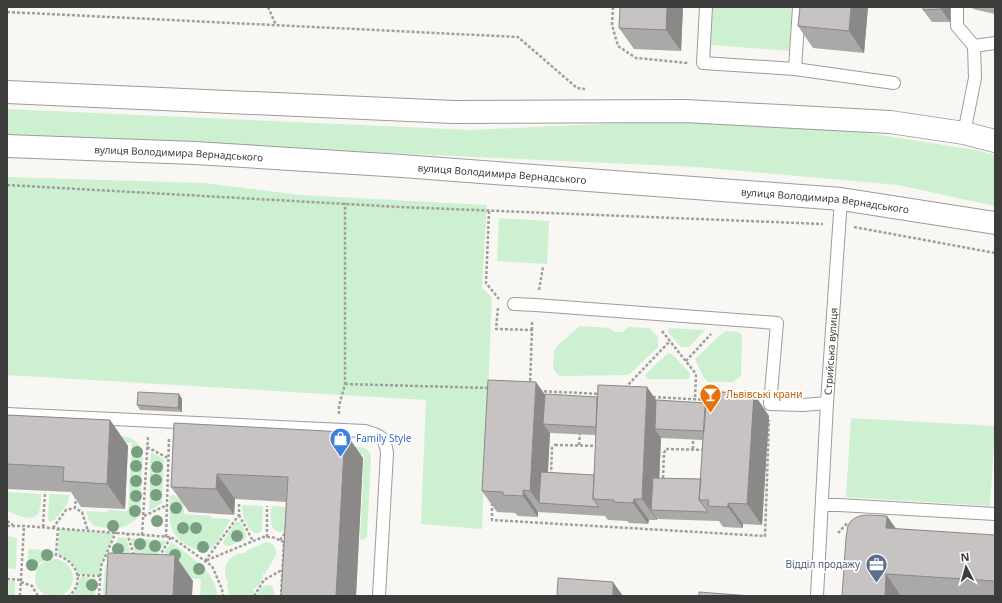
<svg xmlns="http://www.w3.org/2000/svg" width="1002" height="603" font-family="'Noto Sans',sans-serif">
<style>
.green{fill:#cdf0d0}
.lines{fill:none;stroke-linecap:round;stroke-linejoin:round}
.service-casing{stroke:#9d9c99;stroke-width:14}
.minor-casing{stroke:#9d9c99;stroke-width:24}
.path{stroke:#9f9f9c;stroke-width:2.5;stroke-dasharray:3 2;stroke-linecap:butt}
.service{stroke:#fff;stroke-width:12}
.minor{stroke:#fff;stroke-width:22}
.tree{fill:#78a080}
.wall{fill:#aba8a8;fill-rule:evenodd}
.shaded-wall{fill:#8b8888}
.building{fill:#c7c3c3;stroke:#8b8888}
.labels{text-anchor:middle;stroke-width:3.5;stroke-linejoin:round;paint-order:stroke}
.street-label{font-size:10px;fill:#3c3c3a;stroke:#fff}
.food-label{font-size:10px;fill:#c56008;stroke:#fff;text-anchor:start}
.shop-label{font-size:10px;fill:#366cbe;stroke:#fff;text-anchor:start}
.service-label{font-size:10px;fill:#4e5e75;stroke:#fff;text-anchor:end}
</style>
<rect width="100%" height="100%" fill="#f8f7f3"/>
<!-- green -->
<path class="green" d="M713 7H792L789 51 710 45Z
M7 109 471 130 692 120 842 129 976 150 995 155V206L898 185 697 167 7 136Z
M7 177 204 183 301 195 487 205 482 288 492 297 482 529 421 524 426 400 7 375Z
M499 218 549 221 547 264 497 261Z
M580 326 609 328 615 332H622L629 327 649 328 658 337V347L631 373 628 375 560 376 556 373 553 368 554 351 557 346Z
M669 328 705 330 689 347H681L668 332Z
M726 331 738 332 740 333 742 336 741 376 733 382H708L704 378 695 359 719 336Z
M668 353 673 355 690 373V377L688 379H648L645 375Z
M851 418 995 426 990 506 846 497Z
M122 436C133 437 140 443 143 454L140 512 138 517 134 521 124 527 112 529 94 526 91 523 89 520 86 511 108 512V510L128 511 132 443 122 442Z
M346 447C357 447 367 445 371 456L367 537 363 540 360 539 364 455 344 454Z
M151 452 164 459 162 503 149 511Z
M7 492 41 494C41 499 41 507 39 512 33 524 16 514 7 511Z
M49 494 70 495 67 504 55 520 53 521 50 522 48 520Z
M170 495H174L184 503V514L211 516V518L229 519 230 521C225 529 217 544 210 549 198 556 175 540 172 529 168 518 170 506 170 495Z
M244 505 261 506 263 507 262 530C260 534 257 534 254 533 246 526 242 517 242 506Z
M273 506 296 508V513L283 532C268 533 271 518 271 508Z
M236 522H240C243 528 248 534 245 539L229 546 225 545 223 543 224 540Z
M59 529 114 534 100 566V575L78 574C75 562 68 558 58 555Z
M7 536 14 537 17 539 16 569 7 568Z
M118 537 126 538 137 573 121 596H103L105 568Z
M130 538 166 541 148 570H141Z
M171 542C187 554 218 573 217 596H200L201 579 150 576Z
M266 542C273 543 277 547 276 555L265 574 263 573C263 581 259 586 253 589L254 592 251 596H229L227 585 228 583C220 569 229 552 245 553L246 551Z
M30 549 54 551V557L45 560 38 564 36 567 27 569 28 551Z
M35 578a19 19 0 1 1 38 0a19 19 0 1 1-38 0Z
M81 577 96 578 95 596H72C78 589 77 583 81 577Z
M7 581H15V596H7Z
M265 585H270L273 588 275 596H256L261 588Z"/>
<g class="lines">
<defs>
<g id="service">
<path d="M706 7 703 63 795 69 894 83"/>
<path d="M957 7V26L974 46"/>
<path d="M795 69 799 7"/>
<path d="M964 133 975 78 974 46 995 43"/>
<path d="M514 304 536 305 777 323 770 404 803 405 827 403"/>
<path d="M7 414 365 431C380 435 385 437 387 453L379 596"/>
<path d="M822 505H839L995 514"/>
<path id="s1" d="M817 596 827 403 841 199"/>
</g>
<g id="minor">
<path d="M7 92 453 112 685 111 890 122 964 133 995 141"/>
<path id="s2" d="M7 146 195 153 402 166 841 199 995 223"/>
</g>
</defs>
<!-- service casing -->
<use href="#service" class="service-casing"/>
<!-- minor casing -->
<use href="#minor" class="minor-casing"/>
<!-- path -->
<path class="path" d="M268 7 276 25
M613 7 612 25 618 46 636 58 688 63
M7 12 518 37 577 88 585 89
M7 185 400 207 823 224
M489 211 486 283 499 299
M854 227 995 253
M539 290 543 267
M498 308 496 329 532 330 530 385
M532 330V320
M662 331 696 374 695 400
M686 361 711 334
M345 384 490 388
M625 388 670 341
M539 391 600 394
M653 397 708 400
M339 414V406L345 384V203
M555 445 600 446 601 448 600 476 597 478 553 476 551 474 552 448Z
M579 445 580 432
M147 447 168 458
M666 449 710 450 712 452 710 480 706 482H665L663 479 664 453Z
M693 449V437
M76 496 75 508 82 512 88 531
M492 503V520L765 536 769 420
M239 504V515L205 561 263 537H272L284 542 281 596
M239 515 253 541
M144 516 167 505
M7 521 13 525
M7 526H24L171 537 212 566 222 589 223 596
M43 527 45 492
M53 528 66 510 75 508
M58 528 56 555C76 560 86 581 69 596
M127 533 134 556
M838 533 848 522
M142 535 148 436
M166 537 169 437
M267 537V506
M280 540 286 532
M159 557 171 537
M77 575 100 576
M7 579 21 580
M21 582 32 586 38 596
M20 596 24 526
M99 596 101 566 116 532
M254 596 264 580 282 570"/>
<!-- service -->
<use href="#service" class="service"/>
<!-- minor -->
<use href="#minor" class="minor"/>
</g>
<!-- trees -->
<g class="tree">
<circle cx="137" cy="452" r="6"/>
<circle cx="136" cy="466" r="6"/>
<circle cx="157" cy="467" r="6"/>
<circle cx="156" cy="480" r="6"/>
<circle cx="136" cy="481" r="6"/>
<circle cx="156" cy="495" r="6"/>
<circle cx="136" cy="496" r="6"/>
<circle cx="176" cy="508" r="6"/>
<circle cx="135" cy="511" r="6"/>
<circle cx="157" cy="521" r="6"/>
<circle cx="113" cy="526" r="6"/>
<circle cx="183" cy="528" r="6"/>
<circle cx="196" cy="528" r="6"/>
<circle cx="237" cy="536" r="6"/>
<circle cx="140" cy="544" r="6"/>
<circle cx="155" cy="546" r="6"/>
<circle cx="203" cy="547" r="6"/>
<circle cx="118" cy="549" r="6"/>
<circle cx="47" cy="555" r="6"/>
<circle cx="175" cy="555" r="6"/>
<circle cx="32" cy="565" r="6"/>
<circle cx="199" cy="569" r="6"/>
<circle cx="92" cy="585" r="6"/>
</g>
<!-- wall -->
<path class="wall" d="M683 7 681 51 634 49 619 28Z
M800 7H868L864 53 813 48 798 26Z
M950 7V22H932L923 10Z
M972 7H995V14L973 9Z
M647 387 656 400 706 403 754 394 769 416 762 525 743 524V528L723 527 719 521 657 519V520H649L648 524 629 523 627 521 608 520 605 516 538 512V517L518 516 515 513 497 512 482 491 545 394 597 397ZM550 433 596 435 594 475 548 472ZM661 438 703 440 701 479 659 478Z
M179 394 182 399V412L140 410 137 405Z
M7 415 110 420 128 446 125 509 81 507 71 492 7 489Z
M174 423 363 458 356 596H281L286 502 235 499 234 515 189 512 171 487Z
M897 529 995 535V596H842Z"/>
<!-- shaded-wall -->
<path class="shaded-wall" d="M667 7H683L681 51 666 30Z
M851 7H868L864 53 849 31Z
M941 7H950V22L941 9Z
M536 382 551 403 543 424 550 433 546 504 539 503 530 491Z
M647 387 662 409 655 429 661 438 658 510H651L657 519V520L642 499Z
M179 394 182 399V412L178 408Z
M754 394 769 416 762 525 747 504Z
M110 420 128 446 125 509 107 484Z
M345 432 363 458 356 596H336Z
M217 474 235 499 234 515 216 489Z
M523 490 538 512V517L523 496Z
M634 499 649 520 648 524 633 503Z
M728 503 743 524V528L728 507Z
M887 516 905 541 886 528Z
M175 555 193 581 192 596H173Z
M886 574 901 596H885Z
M613 582 623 596H613Z"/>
<!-- building -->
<path class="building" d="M620 7H667L666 30 619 28Z
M800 7H851L849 31 798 26Z
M923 7H941V9L923 10Z
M488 380 536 382 530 491 523 490V496L503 495V492L482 491Z
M598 385 647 387 642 499H634L633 503 614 502V500L593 499Z
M706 391 754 394 747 504 728 503V507L708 506 709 500H699Z
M138 392 179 394 178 408 137 405Z
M545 394 597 397 596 427 543 424Z
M656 400 706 403 704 431 655 429Z
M7 415 110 420 107 484 63 481 64 467 7 464Z
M174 423 345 432 336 596H281L288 477 217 474 216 489 171 487Z
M541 472 594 475 593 499 599 507 539 503Z
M653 478 701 479 699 500 708 512 651 510Z
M866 515 887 516 886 528 995 535V581L886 574 885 596H842L846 538 848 525 851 521 855 518 860 516Z
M108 553 175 555 173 596H106Z
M558 578 613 582V596H557Z
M699 592 751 596H699Z"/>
<!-- icons -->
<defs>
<symbol id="bar-pin" viewBox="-11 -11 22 30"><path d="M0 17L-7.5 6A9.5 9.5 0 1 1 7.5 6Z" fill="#e8710a" stroke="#fff"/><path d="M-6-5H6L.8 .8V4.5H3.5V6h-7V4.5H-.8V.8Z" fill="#fff"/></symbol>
<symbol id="shop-pin" viewBox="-11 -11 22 30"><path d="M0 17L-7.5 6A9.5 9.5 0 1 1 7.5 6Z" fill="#3f7fe0" stroke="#fff"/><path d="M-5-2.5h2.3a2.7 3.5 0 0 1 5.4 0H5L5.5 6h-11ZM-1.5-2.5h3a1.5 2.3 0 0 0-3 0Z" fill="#fff"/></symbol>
<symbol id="office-pin" viewBox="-11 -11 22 30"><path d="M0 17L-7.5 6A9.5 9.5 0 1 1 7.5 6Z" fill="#5c6f8a" stroke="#fff"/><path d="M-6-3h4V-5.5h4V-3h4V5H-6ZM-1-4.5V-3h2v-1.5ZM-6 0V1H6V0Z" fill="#fff"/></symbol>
</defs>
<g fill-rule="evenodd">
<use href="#bar-pin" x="698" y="382" width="25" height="34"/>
<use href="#shop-pin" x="328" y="426" width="25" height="34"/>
<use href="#office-pin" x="864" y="552" width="25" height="34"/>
</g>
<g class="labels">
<!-- street labels -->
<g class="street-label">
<text dy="4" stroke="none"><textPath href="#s2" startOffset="172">вулиця Володимира Вернадського</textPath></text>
<text dy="4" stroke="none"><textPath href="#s2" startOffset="496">вулиця Володимира Вернадського</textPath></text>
<text dy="4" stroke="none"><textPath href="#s2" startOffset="820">вулиця Володимира Вернадського</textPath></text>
<text dy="4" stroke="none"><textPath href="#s1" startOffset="245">Стрийська вулиця</textPath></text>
</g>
<!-- food labels -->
<g class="food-label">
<text x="726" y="398">Львівські крани</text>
</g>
<!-- shop labels -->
<g class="shop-label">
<text x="356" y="442">Family Style</text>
</g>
<!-- service labels -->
<g class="service-label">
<text x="860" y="568">Відділ продажу</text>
</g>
</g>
<!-- border -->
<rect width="1002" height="603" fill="none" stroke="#3c3c3a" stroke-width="16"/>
<!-- north arrow -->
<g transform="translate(966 567) rotate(354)" stroke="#ffffff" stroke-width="3" paint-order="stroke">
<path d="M0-3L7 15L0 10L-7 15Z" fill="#3c3c3a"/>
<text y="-6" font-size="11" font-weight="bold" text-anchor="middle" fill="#3c3c3a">N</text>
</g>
</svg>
